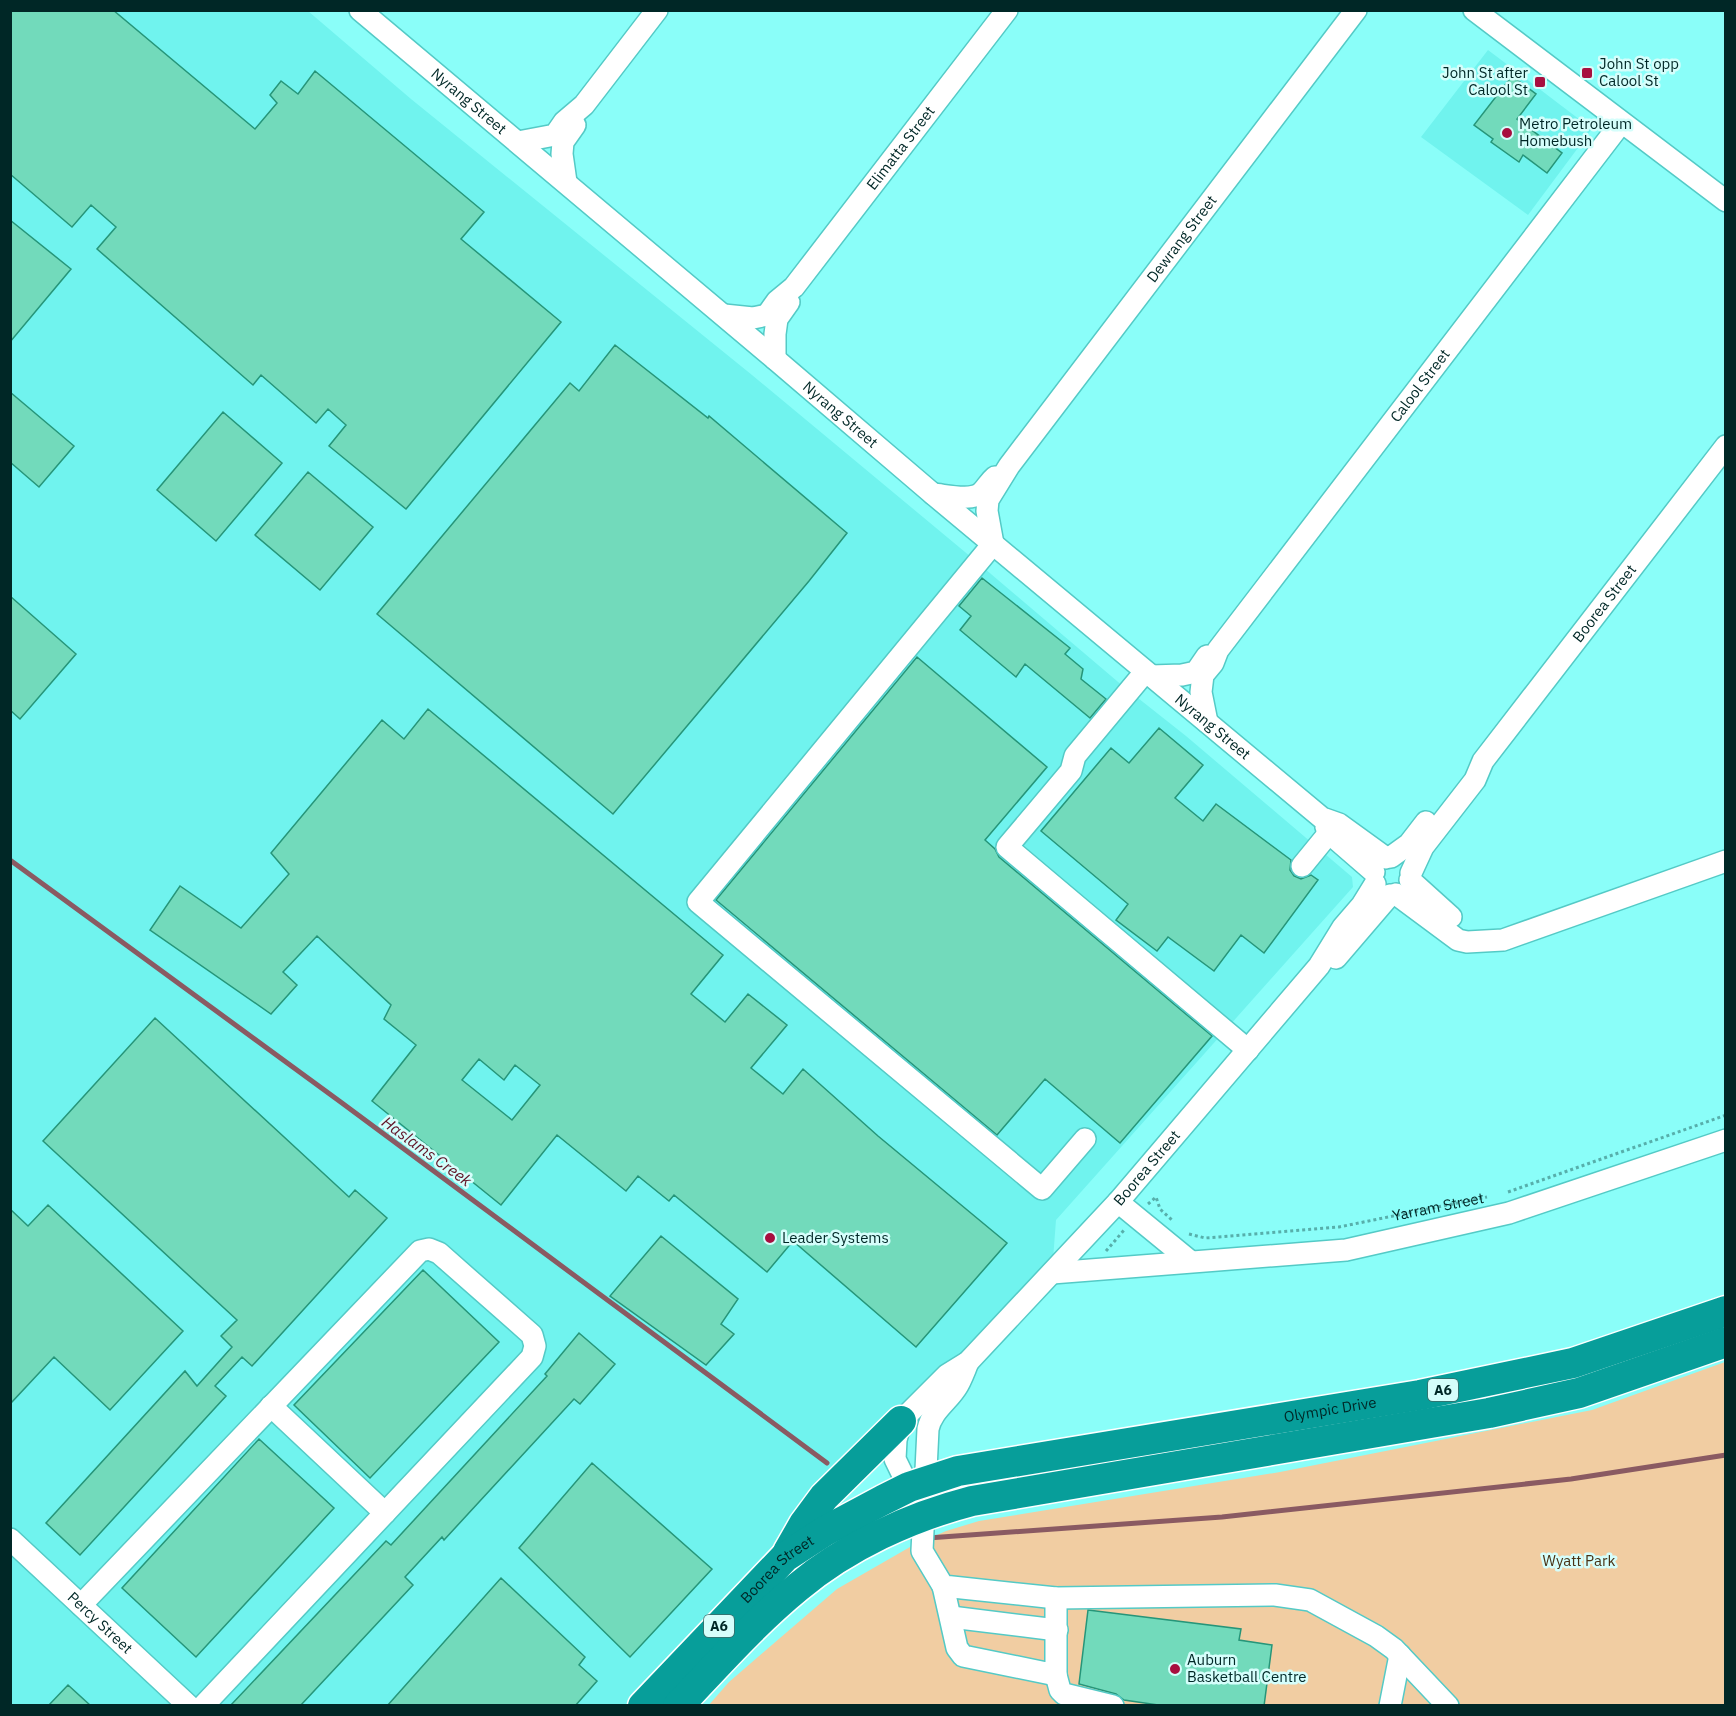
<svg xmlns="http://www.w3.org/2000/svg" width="1736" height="1716" font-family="'IBM Plex Sans',sans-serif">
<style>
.built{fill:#70f3ee}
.green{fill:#f1cda2}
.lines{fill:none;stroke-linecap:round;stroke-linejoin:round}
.stream{stroke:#8a5a62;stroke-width:5}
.building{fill:#72dabb;stroke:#269579;stroke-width:1.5;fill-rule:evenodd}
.minor-casing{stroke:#54cac6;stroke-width:24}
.highway-casing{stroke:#fff;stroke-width:33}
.path{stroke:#57afab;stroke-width:3;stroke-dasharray:3 3;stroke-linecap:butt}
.minor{stroke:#fff;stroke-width:21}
.highway{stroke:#079e9a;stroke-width:30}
.poi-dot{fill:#a70f3f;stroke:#d5fefb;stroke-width:2}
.labels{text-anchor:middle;stroke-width:5;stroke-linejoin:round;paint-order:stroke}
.shield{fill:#d5fefb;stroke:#406866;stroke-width:1.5}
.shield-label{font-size:14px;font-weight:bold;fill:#002726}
.poi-label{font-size:15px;fill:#002726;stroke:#d5fefb;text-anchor:start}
.street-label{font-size:15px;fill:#002726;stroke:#d5fefb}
.park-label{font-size:15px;fill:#493214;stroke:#d5fefb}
.water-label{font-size:16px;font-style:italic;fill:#611326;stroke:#d5fefb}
</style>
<rect width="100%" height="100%" fill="#8afef9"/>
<!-- built -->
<path class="built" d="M11 11H308L411 99 752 375 971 557 1124 687 1186 736 1352 877 1353 887 1056 1220 1052 1273 643 1705 11 1706Z
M1488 50 1592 129 1528 215 1421 137Z"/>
<!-- green -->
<path class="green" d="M1725 1362V1705L708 1706 729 1682 837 1589 910 1547 946 1531 979 1521 1280 1472 1592 1410Z"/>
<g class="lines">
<!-- stream -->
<path class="stream" d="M10 860 342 1103 827 1463
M928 1538 1222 1517 1571 1479 1726 1455"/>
</g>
<!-- building -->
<path class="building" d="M10 10H113L255 129 277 103 270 95 281 81 298 94 315 71 484 212 461 239 561 322 406 509 329 446 346 425 328 409 316 423 261 375 253 385 97 249 116 227 91 205 72 227 10 174Z
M1512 76 1536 94 1517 119 1562 153 1547 173 1523 155 1519 162 1491 142 1493 139 1474 125Z
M10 220 71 269 10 342Z
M615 345 708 418 709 416 847 533 809 581 613 814 377 614 570 383 579 391Z
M10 392 74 446 39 487 10 462Z
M223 412 282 463 216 541 157 490Z
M308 472 373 527 320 590 255 535Z
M982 578 1070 648 1065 654 1083 669 1081 679 1106 699 1090 718 1025 664 1016 677 960 630 971 616 959 606Z
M10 596 76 654 20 719 10 710Z
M917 657 1047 767 985 840 995 849 999 857 1212 1036 1120 1143 1045 1079 997 1135 716 900Z
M428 709 723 955 691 994 725 1022 748 994 787 1025 751 1068 783 1094 803 1069 878 1136 1007 1243 916 1347 793 1241 767 1272 674 1195 669 1201 638 1176 626 1191 557 1135 501 1205 372 1101 416 1045 384 1019 391 1005 317 936 283 972 297 985 271 1014 150 930 180 886 241 928 289 874 271 853 382 720 404 739ZM479 1059 504 1080 515 1065 540 1085 512 1120 462 1080Z
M1159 728 1203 765 1175 798 1203 821 1216 804 1291 860 1290 870 1294 876 1301 879 1311 875 1318 880 1264 953 1241 935 1214 971 1168 937 1157 951 1116 920 1128 904 1041 831 1111 748 1129 763Z
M155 1018 349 1197 355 1190 387 1218 252 1366 242 1357 215 1386 226 1396 80 1555 46 1523 185 1371 197 1386 232 1347 221 1336 237 1320 43 1141Z
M48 1205 183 1331 110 1410 54 1357 10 1404V1209L28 1226Z
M661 1236 738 1299 721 1324 734 1334 706 1365 610 1296Z
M423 1270 499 1342 370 1478 294 1405Z
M579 1333 615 1364 580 1404 574 1399 444 1540 442 1537 405 1577 413 1585 300 1706H230L386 1541 391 1545 547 1376 545 1374Z
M259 1439 334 1508 196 1657 122 1588Z
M592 1463 712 1569 630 1657 519 1548Z
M501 1578 585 1657 579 1665 597 1681 575 1706H387Z
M1088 1610 1241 1629 1239 1640 1272 1645 1264 1706H1165L1124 1700 1116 1694 1079 1684Z
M68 1685 91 1706H48Z"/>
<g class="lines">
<defs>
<g id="minor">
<path id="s2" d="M360 10 775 359 933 494 1322 818 1339 824 1386 858"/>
<path d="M1474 10 1726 201"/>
<path d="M518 142 555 135 564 122 584 105 657 10"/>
<path d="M566 182 562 154 563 142 575 125"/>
<path id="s3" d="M724 315 753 318 767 315 777 301 794 287 1007 10"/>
<path d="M775 359V334L777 319 789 302"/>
<path d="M933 494C946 495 972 502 982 492 987 487 989 482 995 477"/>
<path d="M993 544 698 902 1042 1189 1085 1139"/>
<path id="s4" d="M993 544 987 511 988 500 1009 466 1356 10"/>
<path d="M1145 672 1075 756 1071 771 1007 847 1248 1050"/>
<path d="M1151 676 1182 675 1196 672 1207 656"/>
<path id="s5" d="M1207 722 1201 692 1203 675 1213 663 1218 650 1621 123"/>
<path d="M1326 827 1329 833 1374 872"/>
<path d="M1391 857 1409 844 1426 822"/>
<path d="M1302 866 1329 833"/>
<path id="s6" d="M1411 873 1423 847 1475 780 1483 761 1726 446"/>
<path d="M1410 880 1451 917"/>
<path d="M1396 894 1458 940 1467 942 1503 940 1726 861"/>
<path d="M1336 958 1390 895"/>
<path d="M1118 1202 1190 1261"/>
<path d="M1052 1273 1346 1250 1509 1213 1726 1140"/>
<path d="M968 1362C965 1370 962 1378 958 1385 949 1401 932 1410 928 1429L922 1551 943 1586 1056 1598 1275 1595 1310 1600 1376 1636 1394 1649 1448 1706"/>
<path d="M271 1406 385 1513"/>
<path id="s7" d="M915 1500 895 1459 896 1440 901 1421 947 1375 968 1362 1118 1202 1319 966 1343 927 1362 905 1375 884"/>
<path id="s8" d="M10 1539 189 1706"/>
<path d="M943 1586 957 1648 963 1656 1056 1675V1598"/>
<path d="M81 1605 420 1251 429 1249 439 1253 532 1335 535 1346 532 1357 203 1706"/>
<path d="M951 1617 1057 1630"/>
<path d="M1056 1675 1060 1690 1064 1694 1113 1706"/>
<path d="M1390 1706 1400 1655"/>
</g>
<g id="highway">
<path d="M788 1552 804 1524 824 1497 901 1421"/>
<path id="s9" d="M643 1706 785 1557 825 1531 883 1500 909 1487 958 1471 1420 1395 1573 1363 1726 1311"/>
<path d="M678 1706C717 1665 754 1623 798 1587 847 1546 910 1517 972 1501L1489 1413 1579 1393 1726 1342"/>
</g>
</defs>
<!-- minor casing -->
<use href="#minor" class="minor-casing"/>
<!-- highway casing -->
<use href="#highway" class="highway-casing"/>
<!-- path -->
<g class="path">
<path d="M1508 1192 1726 1115"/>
<path d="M1148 1204 1156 1197 1160 1209 1173 1221"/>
<path id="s1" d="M1189 1234 1205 1238 1339 1227 1487 1197"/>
<path d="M1106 1251 1125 1229"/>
</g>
<!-- minor -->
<use href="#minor" class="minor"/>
<!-- highway -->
<use href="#highway" class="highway"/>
</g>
<!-- markers -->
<g class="poi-dot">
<rect x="1581" y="67" width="12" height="12" rx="3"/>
<rect x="1534" y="76" width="12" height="12" rx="3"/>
<circle cx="1507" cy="133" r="6"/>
<circle cx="770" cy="1238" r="6"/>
<circle cx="1175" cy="1669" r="6"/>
</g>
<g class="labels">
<!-- shield labels -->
<g class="shield">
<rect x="1428" y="1379" width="30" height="22" rx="4.5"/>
<rect x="704" y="1615" width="30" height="22" rx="4.5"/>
</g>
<g class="shield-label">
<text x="1443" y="1395">A6</text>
<text x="719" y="1631">A6</text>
</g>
<!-- poi labels -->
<g class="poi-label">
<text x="1599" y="69">John St opp<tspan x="1599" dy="17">Calool St</tspan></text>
<text x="1528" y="78" text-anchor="end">John St after<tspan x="1528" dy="17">Calool St</tspan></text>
<text x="1519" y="129">Metro Petroleum<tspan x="1519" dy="17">Homebush</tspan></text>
<text x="782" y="1243">Leader Systems</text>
<text x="1187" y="1665">Auburn<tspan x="1187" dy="17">Basketball Centre</tspan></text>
</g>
<!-- street labels -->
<g class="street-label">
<text dy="5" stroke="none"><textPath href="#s2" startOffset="142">Nyrang Street</textPath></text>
<text dy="5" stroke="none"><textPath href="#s3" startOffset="258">Elimatta Street</textPath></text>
<text dy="5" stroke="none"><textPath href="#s4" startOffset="370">Dewrang Street</textPath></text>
<text dy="5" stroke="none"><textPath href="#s5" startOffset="410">Calool Street</textPath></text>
<text dy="5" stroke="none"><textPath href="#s2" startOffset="628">Nyrang Street</textPath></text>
<text dy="5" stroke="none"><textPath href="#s6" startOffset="333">Boorea Street</textPath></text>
<text dy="5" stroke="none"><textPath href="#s2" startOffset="1114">Nyrang Street</textPath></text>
<text dy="5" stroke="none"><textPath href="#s7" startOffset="438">Boorea Street</textPath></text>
<text dy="5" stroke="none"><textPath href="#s1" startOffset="252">Yarram Street</textPath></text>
<text dy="5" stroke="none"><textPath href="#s9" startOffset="777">Olympic Drive</textPath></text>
<text dy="5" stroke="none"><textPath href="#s9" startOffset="192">Boorea Street</textPath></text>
<text dy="5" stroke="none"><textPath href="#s8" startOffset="123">Percy Street</textPath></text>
</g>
<!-- park labels -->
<g class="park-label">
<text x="1579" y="1566">Wyatt Park</text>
</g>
<!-- water labels -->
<g class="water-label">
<text transform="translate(427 1151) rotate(36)" y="6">Haslams Creek</text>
</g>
</g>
<!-- border -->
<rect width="1736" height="1716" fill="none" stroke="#002726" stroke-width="24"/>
</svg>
